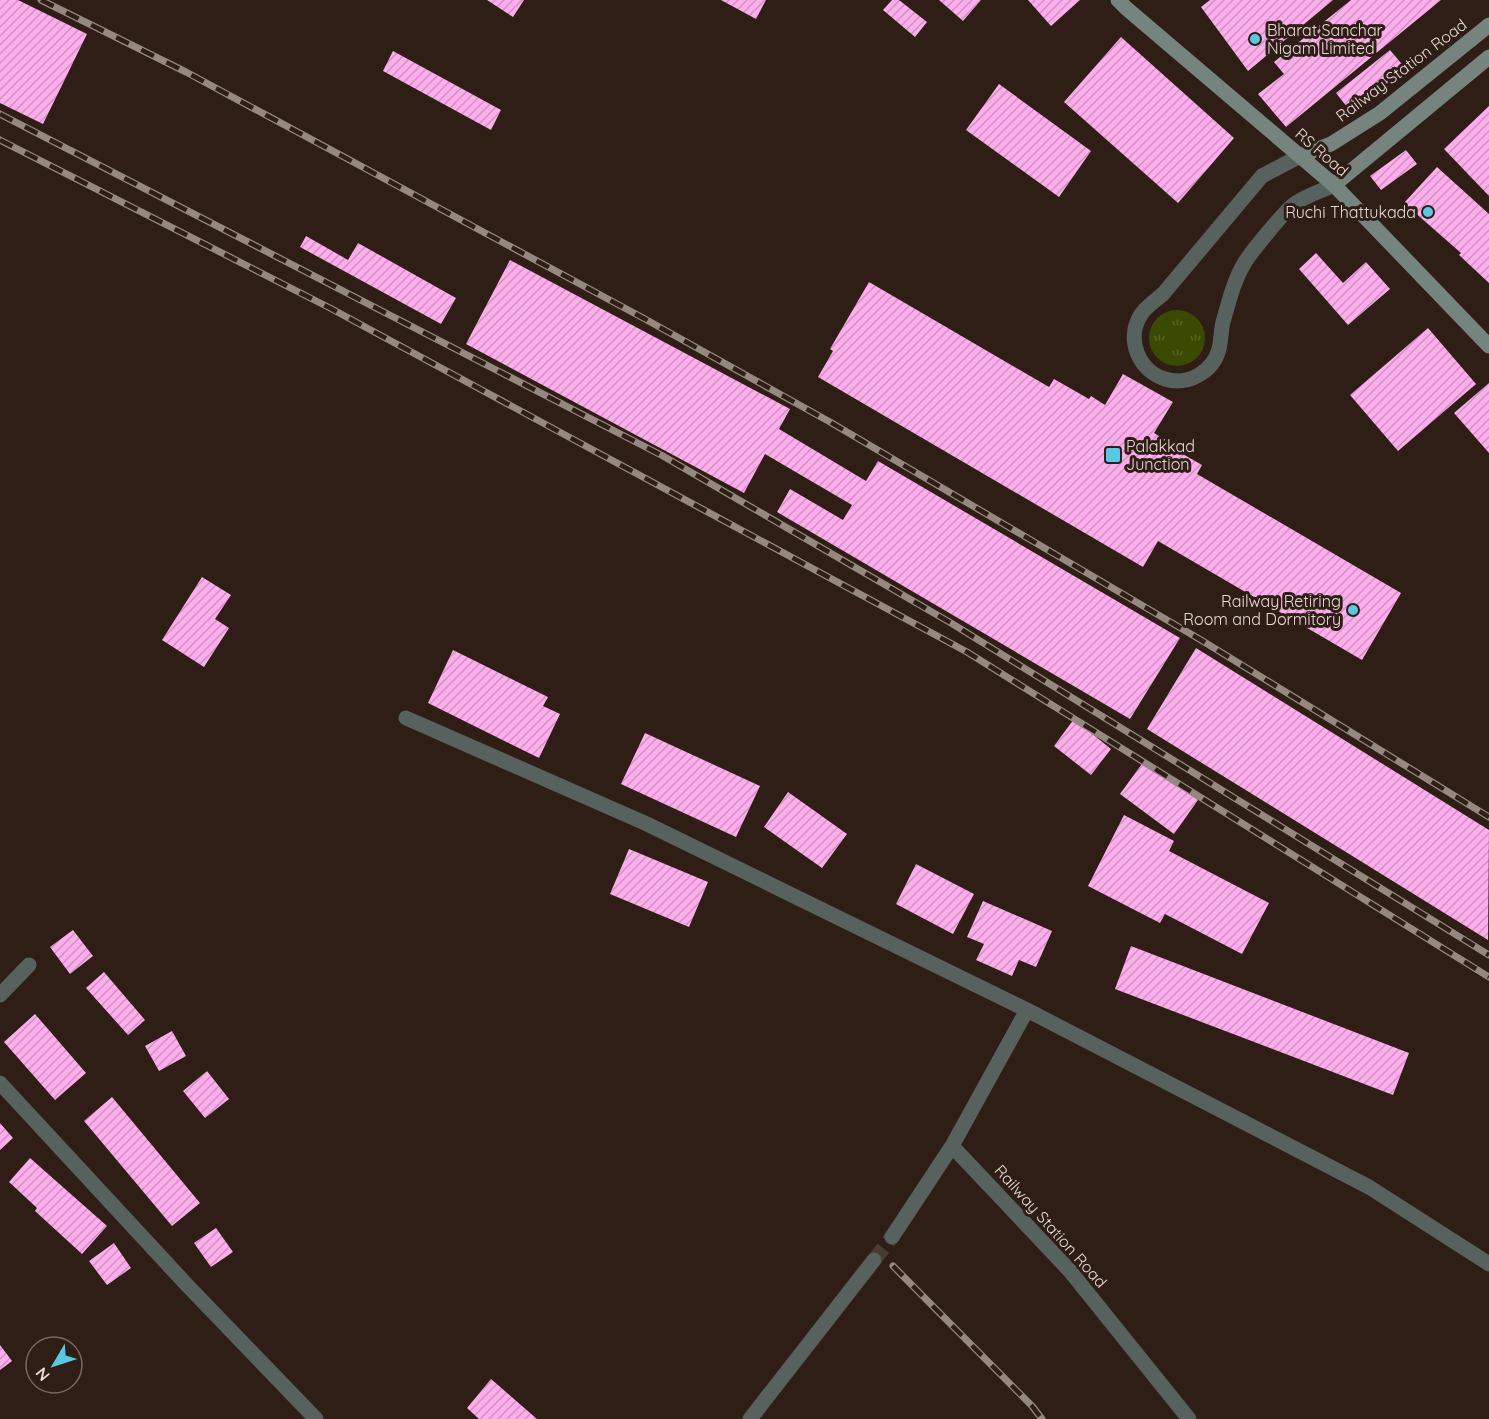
<svg xmlns="http://www.w3.org/2000/svg" width="1489" height="1419" font-family="Quicksand,sans-serif">
<style>
.grass{fill:url(#grass-tufts)}
.building{fill:url(#building-hatch)}
.lines{fill:none;stroke-linecap:round;stroke-linejoin:round}
.street-tunnel{stroke:#493a32;stroke-width:15;stroke-dasharray:15 8;stroke-linecap:butt}
.street{stroke:#57615d;stroke-width:15}
.secondary{stroke:#75847e;stroke-width:15}
.rail-casing{stroke:#958881;stroke-width:7}
.rail{stroke:#2e1e16;stroke-width:4.5;stroke-dasharray:14;stroke-linecap:butt}
.poi-dot{fill:#58c9e3;stroke:#2e1e16;stroke-width:2}
.labels{text-anchor:middle;stroke-width:6;stroke-linejoin:round;paint-order:stroke}
.poi-label{font-size:16px;fill:#e5dad4;stroke:#2e1e16;text-anchor:start}
.street-label{font-size:16px;fill:#e5dad4;stroke:#2e1e16}
</style>
<defs>
<pattern id="grass-tufts" width="24" height="20" patternUnits="userSpaceOnUse" patternTransform="scale(1.5)"><rect width="24" height="20" fill="#3a4a00"/><path d="M3 7l-1-3M5 7V3M7 7l1-3M15 17l-1-3M17 17v-4M19 17l1-3" fill="none" stroke="#566424"/></pattern>
<pattern id="building-hatch" width="6" height="6" patternUnits="userSpaceOnUse" patternTransform="scale(1.5)"><rect width="6" height="6" fill="#fdadeb"/><path d="M-1 1l2-2M0 6l6-6M5 7l2-2" fill="none" stroke="#cf92c0"/></pattern>
</defs>
<rect width="100%" height="100%" fill="#2e1e16"/>
<!-- grass -->
<path class="grass" d="M1149 338a28 28 0 1 1 56 0a28 28 0 1 1-56 0Z"/>
<!-- building -->
<path class="building" d="M0 0H18L87 34 43 124 0 103Z
M487 0H524L513 17Z
M721 0H766L756 19Z
M892 0H899L927 22 915 37 883 10Z
M939 0H981L963 21Z
M1028 0H1080L1051 26Z
M1210 0H1333L1248 71 1201 7Z
M1351 0H1441L1286 127 1258 94 1284 74 1274 62Z
M1121 37 1234 138 1178 203 1064 102Z
M1390 50 1406 69 1351 112 1336 93Z
M393 51 501 110 491 130 383 71Z
M999 84 1091 151 1059 197 966 130Z
M1489 106V196L1444 149Z
M1406 150 1417 164 1381 190 1370 176Z
M1437 167 1489 214V283L1459 255 1461 253 1404 203Z
M306 236 348 260 358 243 456 298 441 324 300 247Z
M1316 253 1343 283 1366 262 1390 289 1348 325 1299 269Z
M510 260 790 409 779 429 866 481 878 461 1180 638 1130 719 777 512 790 489 843 520 852 505 765 454 744 493 466 344Z
M869 282 1049 387 1054 379 1089 399 1091 396 1105 405 1123 374 1173 402 1154 433 1169 442 1167 445 1202 465 1197 474 1401 593 1362 660 1158 541 1143 567 818 377 833 351 830 349Z
M1428 328 1476 384 1398 451 1350 395Z
M1489 383V453L1454 413Z
M202 577 231 595 215 619 229 628 204 667 162 640Z
M1196 648 1489 830 1488 940 1147 729Z
M453 650 548 697 543 706 560 714 539 758 428 703Z
M1074 719 1111 749 1091 775 1054 746Z
M645 733 760 786 736 837 621 784Z
M1144 761 1198 800 1174 834 1120 794Z
M788 792 847 834 822 868 764 827Z
M1124 815 1174 841 1169 851 1269 903 1242 954 1165 914 1160 923 1088 886Z
M629 849 708 882 689 927 610 894Z
M916 864 974 894 953 934 896 904Z
M983 901 1052 931 1036 967 1019 960 1012 976 976 960 984 944 967 937Z
M73 930 93 956 70 974 50 947Z
M1131 946 1409 1053 1393 1095 1115 989Z
M104 972 145 1020 128 1035 86 988Z
M35 1014 86 1073 55 1100 4 1042Z
M172 1031 186 1056 159 1071 145 1046Z
M207 1071 229 1099 205 1118 183 1091Z
M112 1097 200 1203 172 1226 84 1121Z
M0 1123 13 1138 0 1150Z
M30 1158 107 1226 82 1254 35 1211 37 1208 9 1182Z
M216 1228 233 1252 211 1267 194 1243Z
M114 1243 131 1268 107 1285 89 1261Z
M0 1345 12 1361 0 1370Z
M491 1379 537 1419H479L467 1408Z"/>
<g class="lines">
<!-- street-tunnel -->
<path class="street-tunnel" d="M874 1260 892 1237"/>
<!-- street -->
<path class="street" d="M1300 156 1262 176 1163 294C1155 301 1145 307 1140 316 1126 340 1139 371 1165 379 1188 386 1213 372 1219 349 1221 340 1221 331 1223 322 1229 301 1234 280 1245 262 1252 251 1283 213 1293 205 1304 196 1322 191 1334 185
M406 718 647 824 1027 1010
M0 995 29 965
M0 1083 186 1284 316 1419
M952 1146 1027 1010 1369 1187 1489 1264
M892 1237 952 1146 1070 1271 1189 1419
M750 1419 874 1260"/>
<!-- secondary -->
<path class="secondary" d="M1118 0 1126 8 1334 185 1489 346
M1300 156 1331 144 1380 113 1489 25
M1334 185 1489 57"/>
<defs>
<path id="rail" d="M41 0 186 72 645 319 830 422 1201 640 1489 817
M0 114 663 456 951 623 1489 955
M0 140 330 308 967 652 1489 977
M893 1266 1032 1406 1042 1419"/>
</defs>
<!-- rail casing -->
<use href="#rail" class="rail-casing"/>
<!-- rail -->
<use href="#rail" class="rail"/>
</g>
<!-- markers -->
<g class="poi-dot">
<circle cx="1255" cy="39" r="6"/>
<circle cx="1428" cy="212" r="6"/>
<rect x="1105" y="447" width="16" height="16" rx="3"/>
<circle cx="1353" cy="610" r="6"/>
</g>
<g class="labels">
<!-- poi labels -->
<g class="poi-label">
<text x="1267" y="36">Bharat Sanchar<tspan x="1267" dy="18">Nigam Limited</tspan></text>
<text x="1416" y="218" text-anchor="end">Ruchi Thattukada</text>
<text x="1126" y="452">Palakkad<tspan x="1126" dy="18">Junction</tspan></text>
<text x="1341" y="607" text-anchor="end">Railway Retiring<tspan x="1341" dy="18">Room and Dormitory</tspan></text>
</g>
<!-- street labels -->
<g class="street-label">
<text transform="translate(1401 70) rotate(-37)" y="6">Railway Station Road</text>
<text transform="translate(1322 152) rotate(41)" y="6">RS Road</text>
<text transform="translate(1051 1226) rotate(48)" y="6">Railway Station Road</text>
</g>
</g>
<!-- north arrow -->
<g transform="translate(54 1365) rotate(231)"><circle r="28" fill="#2e1e16" stroke="#776962" stroke-width="1.5"/>
<path d="M0-4.5L10 22L0 15L-10 22Z" fill="#58c9e3"/>
<text y="-9" font-size="16" font-weight="bold" text-anchor="middle" fill="#e5dad4">N</text>
</g>
</svg>
